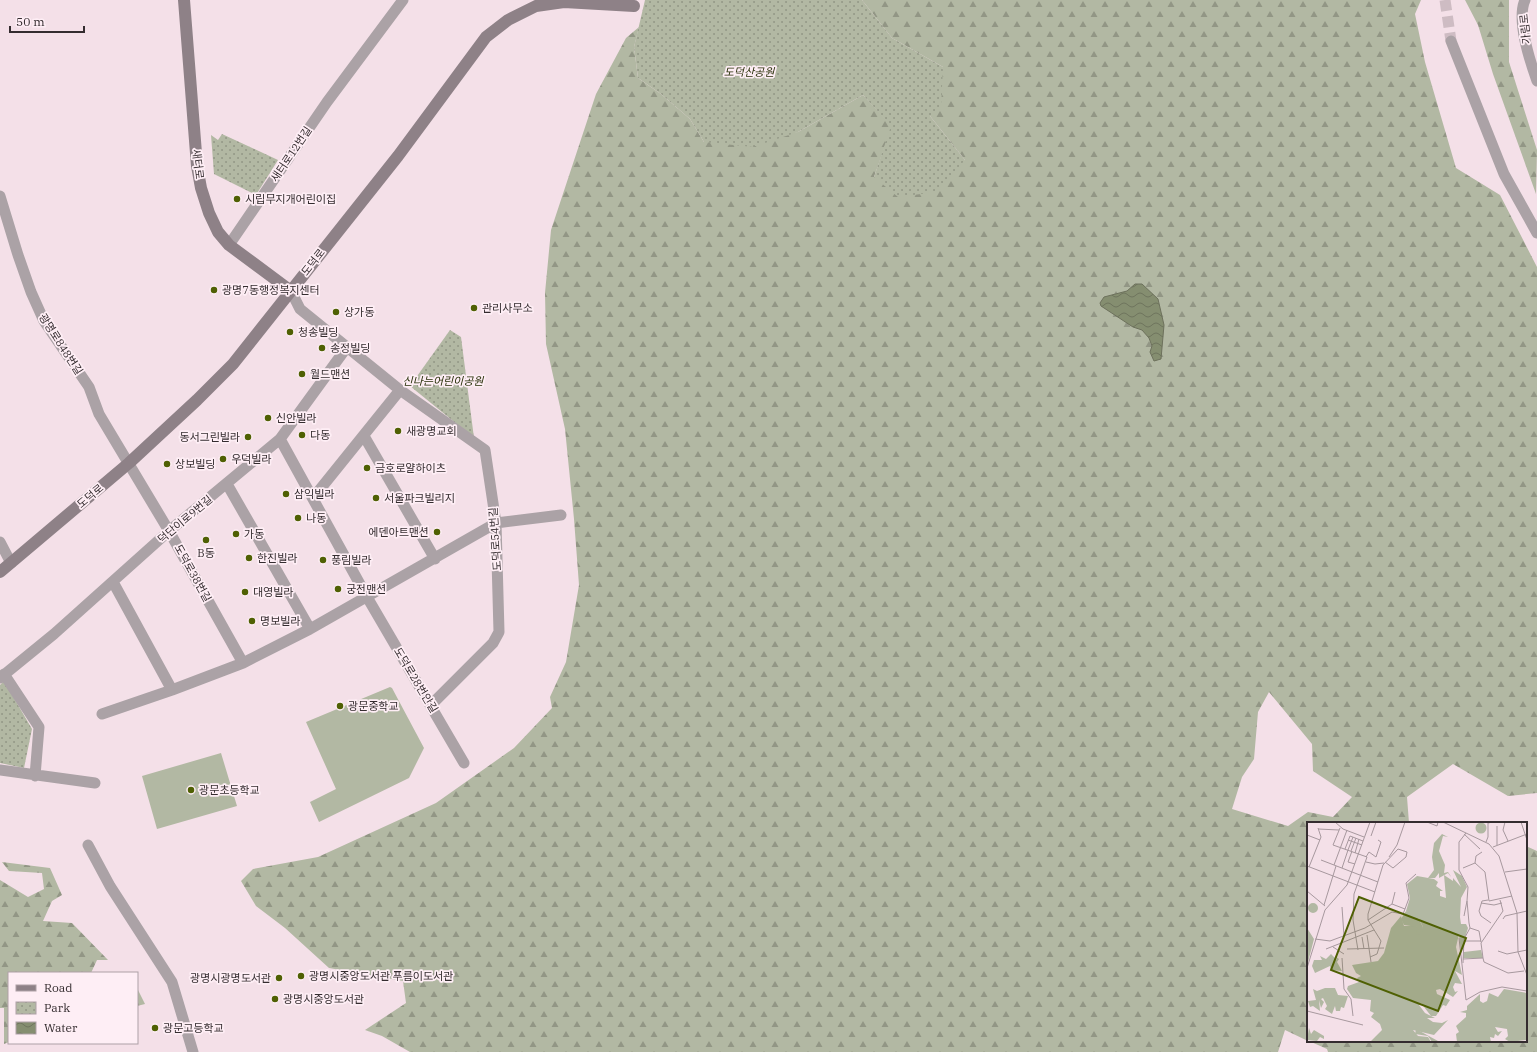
<svg xmlns="http://www.w3.org/2000/svg" width="1537" height="1052" font-family="'IBM Plex Serif','Noto Sans KR',serif">
<style>
.grass{fill:#b2b8a3}
.forest{fill:url(#forest-firs);fill-rule:evenodd}
.park{fill:url(#park-dots)}
.water{fill:url(#water-waves);stroke:#6d715c}
.lines{fill:none;stroke-linecap:round;stroke-linejoin:round}
.street-tunnel{stroke:#cebcc3;stroke-width:11;stroke-dasharray:11 5.5;stroke-linecap:butt}
.street{stroke:#aba2a6;stroke-width:11}
.secondary{stroke:#8e8187;stroke-width:12}
.poi-dot{fill:#4f6003;stroke:#feeef5;stroke-width:1.5}
.labels{text-anchor:middle;stroke-width:3.5;stroke-linejoin:round;paint-order:stroke}
.street-label{font-size:11px;fill:#342c2f;stroke:#feeef5}
.park-label{font-size:11px;font-style:italic;fill:#262e06;stroke:#feeef5}
.poi-label{font-size:11px;fill:#342c2f;stroke:#feeef5;text-anchor:start}
.inset-road{fill:none;stroke:#a7989e;stroke-width:1}
.view{fill:#4f6003;fill-opacity:0.15;stroke:#4f6003;stroke-width:2}
.inset-edge{fill:none;stroke:#342c2f;stroke-width:2}
</style>
<defs>
<pattern id="forest-firs" width="22" height="20" patternUnits="userSpaceOnUse"><rect width="22" height="20" fill="#b2b8a3"/><path d="M5 1l3.5 6h-7zM16 11l3.5 6h-7z" fill="#929685"/></pattern>
<pattern id="park-dots" width="8" height="8" patternUnits="userSpaceOnUse"><rect width="8" height="8" fill="#b2b8a3"/><path d="M2 2h.1M6 6h.1" fill="none" stroke="#929685" stroke-width="1.8" stroke-linecap="round"/></pattern>
<pattern id="water-waves" width="16" height="10" patternUnits="userSpaceOnUse"><rect width="16" height="10" fill="#858e70"/><path d="M0 5q4-4 8 0t8 0" fill="none" stroke="#6e745c"/></pattern>
</defs>
<rect width="100%" height="100%" fill="#f4e0e8"/>
<!-- grass -->
<path class="grass" d="M390 687 392 688 424 748 409 778 319 822 310 802 336 789 306 722Z
M221 753 237 806 157 829 142 776Z"/>
<!-- forest -->
<path class="forest" d="M862 0H1421L1415 14 1425 62 1456 168 1500 195 1537 267V793L1508 796 1453 764 1407 797 1409 823H1308V1041L1285 1030 1278 1052H410L382 1036 365 1030 406 1003 403 981 329 968 285 928 256 906 241 881 253 869 318 857 436 803 514 748 552 708 550 697 566 662 579 585 574 519 565 429 546 344 545 293 551 230 596 94 626 38 639 27 634 47 638 78 661 94 690 119 704 142 798 132 863 95 892 126 874 177 965 160 930 116 943 67 892 38ZM1269 692 1312 744 1313 771 1352 797 1333 817 1308 812 1288 826 1232 809 1242 777 1254 759 1258 712Z
M1465 0H1509V62L1537 150 1536 194 1493 74 1478 25Z
M1526 846 1537 851V1052H1328L1327 1049 1309 1041H1526Z
M2 862 50 868 62 895 52 901 43 921 72 923 108 960H97L91 973H9V1042L4 1044V1008H0V880L28 897 44 889 42 873 9 871Z
M137 988 145 1004 137 1006Z"/>
<!-- park -->
<path class="park" d="M645 0H862L892 38 943 67 941 107 930 116 965 160 936 192 898 197 874 177 891 126 863 95 798 132 753 147 704 142 690 119 661 94 638 78 634 47Z
M222 134 278 160 256 195 214 174 211 135 218 140Z
M450 330 461 337 474 438 410 386Z
M4 681 32 729 24 768 0 763V685Z"/>
<!-- water -->
<path class="water" d="M1135 284H1142L1158 299 1164 325 1161 359 1154 361 1150 352 1152 346 1149 338 1142 330 1133 327 1101 306 1100 303 1104 297 1127 291Z"/>
<g class="lines">
<!-- street-tunnel -->
<path class="street-tunnel" d="M1445 0 1451 41"/>
<!-- street -->
<path class="street" d="M1525 0C1516 20 1530 61 1537 81
M1451 41 1504 174 1537 233
M0 196 18 255 31 292 44 321 89 387 99 414 169 531 243 663
M229 245 327 102 403 0
M291 291 300 309 400 390 485 450 496 523 499 632 493 643 431 705
M364 436 435 559
M280 439 367 597 464 763
M227 484 310 629
M313 498 400 390
M0 542 11 563
M113 582 172 690
M4 674 39 727 35 776
M0 678 54 634 169 531 280 439 347 347
M102 714 172 690 243 663 310 629 496 523 561 515
M0 770 95 783
M88 845 110 886 172 982 193 1052"/>
<!-- secondary -->
<path class="secondary" d="M184 0 197 166 201 188 209 213 218 232 229 245 291 291
M0 572 129 463 197 400 233 364 398 156 486 37 508 20 536 6 564 2 634 6"/>
</g>
<!-- markers -->
<g class="poi-dot">
<circle cx="237" cy="199" r="4"/>
<circle cx="214" cy="290" r="4"/>
<circle cx="474" cy="308" r="4"/>
<circle cx="336" cy="312" r="4"/>
<circle cx="290" cy="332" r="4"/>
<circle cx="322" cy="348" r="4"/>
<circle cx="302" cy="374" r="4"/>
<circle cx="268" cy="418" r="4"/>
<circle cx="398" cy="431" r="4"/>
<circle cx="302" cy="435" r="4"/>
<circle cx="248" cy="437" r="4"/>
<circle cx="223" cy="459" r="4"/>
<circle cx="167" cy="464" r="4"/>
<circle cx="367" cy="468" r="4"/>
<circle cx="286" cy="494" r="4"/>
<circle cx="376" cy="498" r="4"/>
<circle cx="298" cy="518" r="4"/>
<circle cx="437" cy="532" r="4"/>
<circle cx="236" cy="534" r="4"/>
<circle cx="206" cy="540" r="4"/>
<circle cx="249" cy="558" r="4"/>
<circle cx="323" cy="560" r="4"/>
<circle cx="338" cy="589" r="4"/>
<circle cx="245" cy="592" r="4"/>
<circle cx="252" cy="621" r="4"/>
<circle cx="340" cy="706" r="4"/>
<circle cx="191" cy="790" r="4"/>
<circle cx="301" cy="976" r="4"/>
<circle cx="279" cy="978" r="4"/>
<circle cx="275" cy="999" r="4"/>
<circle cx="155" cy="1028" r="4"/>
</g>
<g class="labels">
<!-- street labels -->
<g class="street-label">
<text transform="translate(1525 29) rotate(-96)" y="4">가림로</text>
<text transform="translate(291 154) rotate(-56)" y="4">새터로12번길</text>
<text transform="translate(198 164) rotate(83)" y="4">새터로</text>
<text transform="translate(313 262) rotate(-52)" y="4">도덕로</text>
<text transform="translate(61 344) rotate(57)" y="4">광명로848번길</text>
<text transform="translate(90 496) rotate(-40)" y="4">도덕로</text>
<text transform="translate(185 519) rotate(-40)" y="4">덕단이로9번길</text>
<text transform="translate(495 539) rotate(-94)" y="4">도덕로54번길</text>
<text transform="translate(193 573) rotate(61)" y="4">도덕로38번길</text>
<text transform="translate(416 680) rotate(59)" y="4">도덕로28번안길</text>
</g>
<!-- park labels -->
<g class="park-label">
<text x="749" y="76">도덕산공원</text>
<text x="443" y="385">신나는어린이공원</text>
</g>
<!-- poi labels -->
<g class="poi-label">
<text x="245" y="203">시립무지개어린이집</text>
<text x="222" y="294">광명7동행정복지센터</text>
<text x="482" y="312">관리사무소</text>
<text x="344" y="316">상가동</text>
<text x="298" y="336">청송빌딩</text>
<text x="330" y="352">송정빌딩</text>
<text x="310" y="378">월드맨션</text>
<text x="276" y="422">신안빌라</text>
<text x="406" y="435">새광명교회</text>
<text x="310" y="439">다동</text>
<text x="240" y="441" text-anchor="end">동서그린빌라</text>
<text x="231" y="463">우덕빌라</text>
<text x="175" y="468">상보빌딩</text>
<text x="375" y="472">금호로얄하이츠</text>
<text x="294" y="498">삼익빌라</text>
<text x="384" y="502">서울파크빌리지</text>
<text x="306" y="522">나동</text>
<text x="429" y="536" text-anchor="end">에덴아트맨션</text>
<text x="244" y="538">가동</text>
<text x="206" y="557" text-anchor="middle">B동</text>
<text x="257" y="562">한진빌라</text>
<text x="331" y="564">풍림빌라</text>
<text x="346" y="593">궁전맨션</text>
<text x="253" y="596">대영빌라</text>
<text x="260" y="625">명보빌라</text>
<text x="348" y="710">광문중학교</text>
<text x="199" y="794">광문초등학교</text>
<text x="309" y="980">광명시중앙도서관 푸름이도서관</text>
<text x="271" y="982" text-anchor="end">광명시광명도서관</text>
<text x="283" y="1003">광명시중앙도서관</text>
<text x="163" y="1032">광문고등학교</text>
</g>
</g>
<!-- overview -->
<g transform="translate(1307 822)">
<rect width="220" height="220" fill="#f4e0e8"/>
<path d="M168.5 6a5.5 5.5 0 1 1 11 0a5.5 5.5 0 1 1-11 0ZM1 86a5 5 0 1 1 10 0a5 5 0 1 1-10 0ZM0 106 7 117 0 144Z" fill="#b2b8a3"/>
<path d="M135 12 141 15 136 14 132 29 138 43 137 51 141 50 143 53 144 55 141 51 132 56V51L128 56H121L127 48 125 35 127 21ZM146 48 155 54 160 65 154 76 153 95 154 102H159L161 106 154 129 152 112 149 125 155 153 148 149 155 162 148 161 146 165 148 170 151 169 146 175 133 167 129 168 130 172 143 178 136 189 139 184 136 183 129 194H124L114 181 112 183 118 191 128 196H120L126 200 135 201 141 198 127 213 106 208 111 214 121 215 124 220H63L75 208 73 202 64 195 67 191 63 189 64 178 46 176 40 167 41 164 52 160 50 156 54 154 49 151 45 143 71 139 77 131 84 106 94 94 97 104H109L114 108 116 105 112 97 99 89 103 76 100 62 110 54 127 57 131 60 129 64 136 69H133V74L139 76 137 53 146 59V56L154 65ZM24 132 30 138 29 135 32 137 30 140 35 149 24 148 23 144 8 151 5 144 7 138H15L13 134 19 137ZM18 166H28L31 173 41 174 37 186 34 185 33 189H29L28 184 25 192 18 187 20 184 16 176 14 177 17 180 14 186 12 178 13 189 6 184 3 185 1 179 9 178 6 167 10 169ZM197 167 220 171V218L203 220 198 217 201 214 200 207 188 205 191 210 195 209 191 214 188 212 187 216 183 215 184 220H188H150L149 212 152 210 149 204 159 195V191L153 190 160 188V184L173 172V179L176 181 180 179 182 171 191 175ZM2 206 4 212 7 208 17 214V217L13 215 10 219 0 218Z" fill="#b2b8a3"/>
<path d="M99 89 109 92 116 105 115 112 109 113 110 105 97 103 94 97ZM174 128 176 136H156L157 130ZM109 207 131 219 136 220H125L121 214 108 212Z" fill="#b2b8a3"/>
<path class="inset-road" d="M28 0 36 7 57 15M120 0 130 4 131 0M136 0 182 22 192 34 210 91 211 130 220 153M198 0 196 8 201 19M214 0 220 18M190 4V23M33 6 26 23 60 35 47 72 46 98 51 128M11 7 32 8M159 11 152 20V48L161 65 160 79M157 12 173 27M0 13 13 18M64 14 69 0M41 18 55 23M179 20 181 15V1L186 0M186 25 220 12M38 27 43 14 56 19M41 28 46 15M44 29 49 16M45 29 41 40 48 42M48 31 52 17M59 35 62 30 69 35 74 20 71 18M82 35 90 23 98 0M14 38 71 60M59 40 68 42 77 41M78 40 86 46 99 35 100 30 91 27M168 41 169 34 175 30M27 43 40 8M0 44 68 70M2 45 14 15 11 6M35 46 41 28M156 46 168 41 178 50 182 79 205 74M198 50 220 47M0 69 18 84M181 78 175 79 172 89 174 94 184 101M193 78 196 89 174 121 176 136 177 140 201 151 217 149M174 81 187 83 195 81M85 82 88 70M17 83 29 44M35 85 37 114M98 87 102 76 99 61 109 52M157 94 160 79 162 101 163 106 172 109 174 120M196 97 198 94 220 89M60 113 64 140M55 115 57 127M152 116 159 178 173 170 195 165 220 169M8 117 23 119 58 106 85 90 96 92 98 87 85 82 61 98M157 119H174M26 125 37 132M19 127 67 108M40 127 77 126M191 129 200 132 220 128M63 135 70 132 74 119 61 98V92L76 43 91 27M35 136 37 167 44 177 46 194M156 137 176 136M156 141 157 117 163 106M0 146 18 88 40 63 63 0M0 189 56 203"/>
<path class="view" d="M52 75 159 116 131 189 24 148Z"/>
<rect width="220" height="220" class="inset-edge"/>
</g>
<!-- legend -->
<rect x="8" y="972" width="130" height="72" fill="#feeef5" stroke="#ada0a6"/>
<rect x="16" y="985" width="20" height="6" fill="#8e8187" stroke="#ada0a6"/>
<text x="44" y="992" font-size="12" fill="#342c2f">Road</text>
<rect x="16" y="1002" width="20" height="12" fill="url(#park-dots)" stroke="#ada0a6"/>
<text x="44" y="1012" font-size="12" fill="#342c2f">Park</text>
<rect x="16" y="1022" width="20" height="12" fill="url(#water-waves)" stroke="#ada0a6"/>
<text x="44" y="1032" font-size="12" fill="#342c2f">Water</text>
<!-- scale -->
<path d="M10 26v6h74v-6" fill="none" stroke="#342c2f" stroke-width="2"/>
<text x="16" y="26" font-size="12" fill="#342c2f" stroke="#feeef5" stroke-width="3" paint-order="stroke">50 m</text>
</svg>
